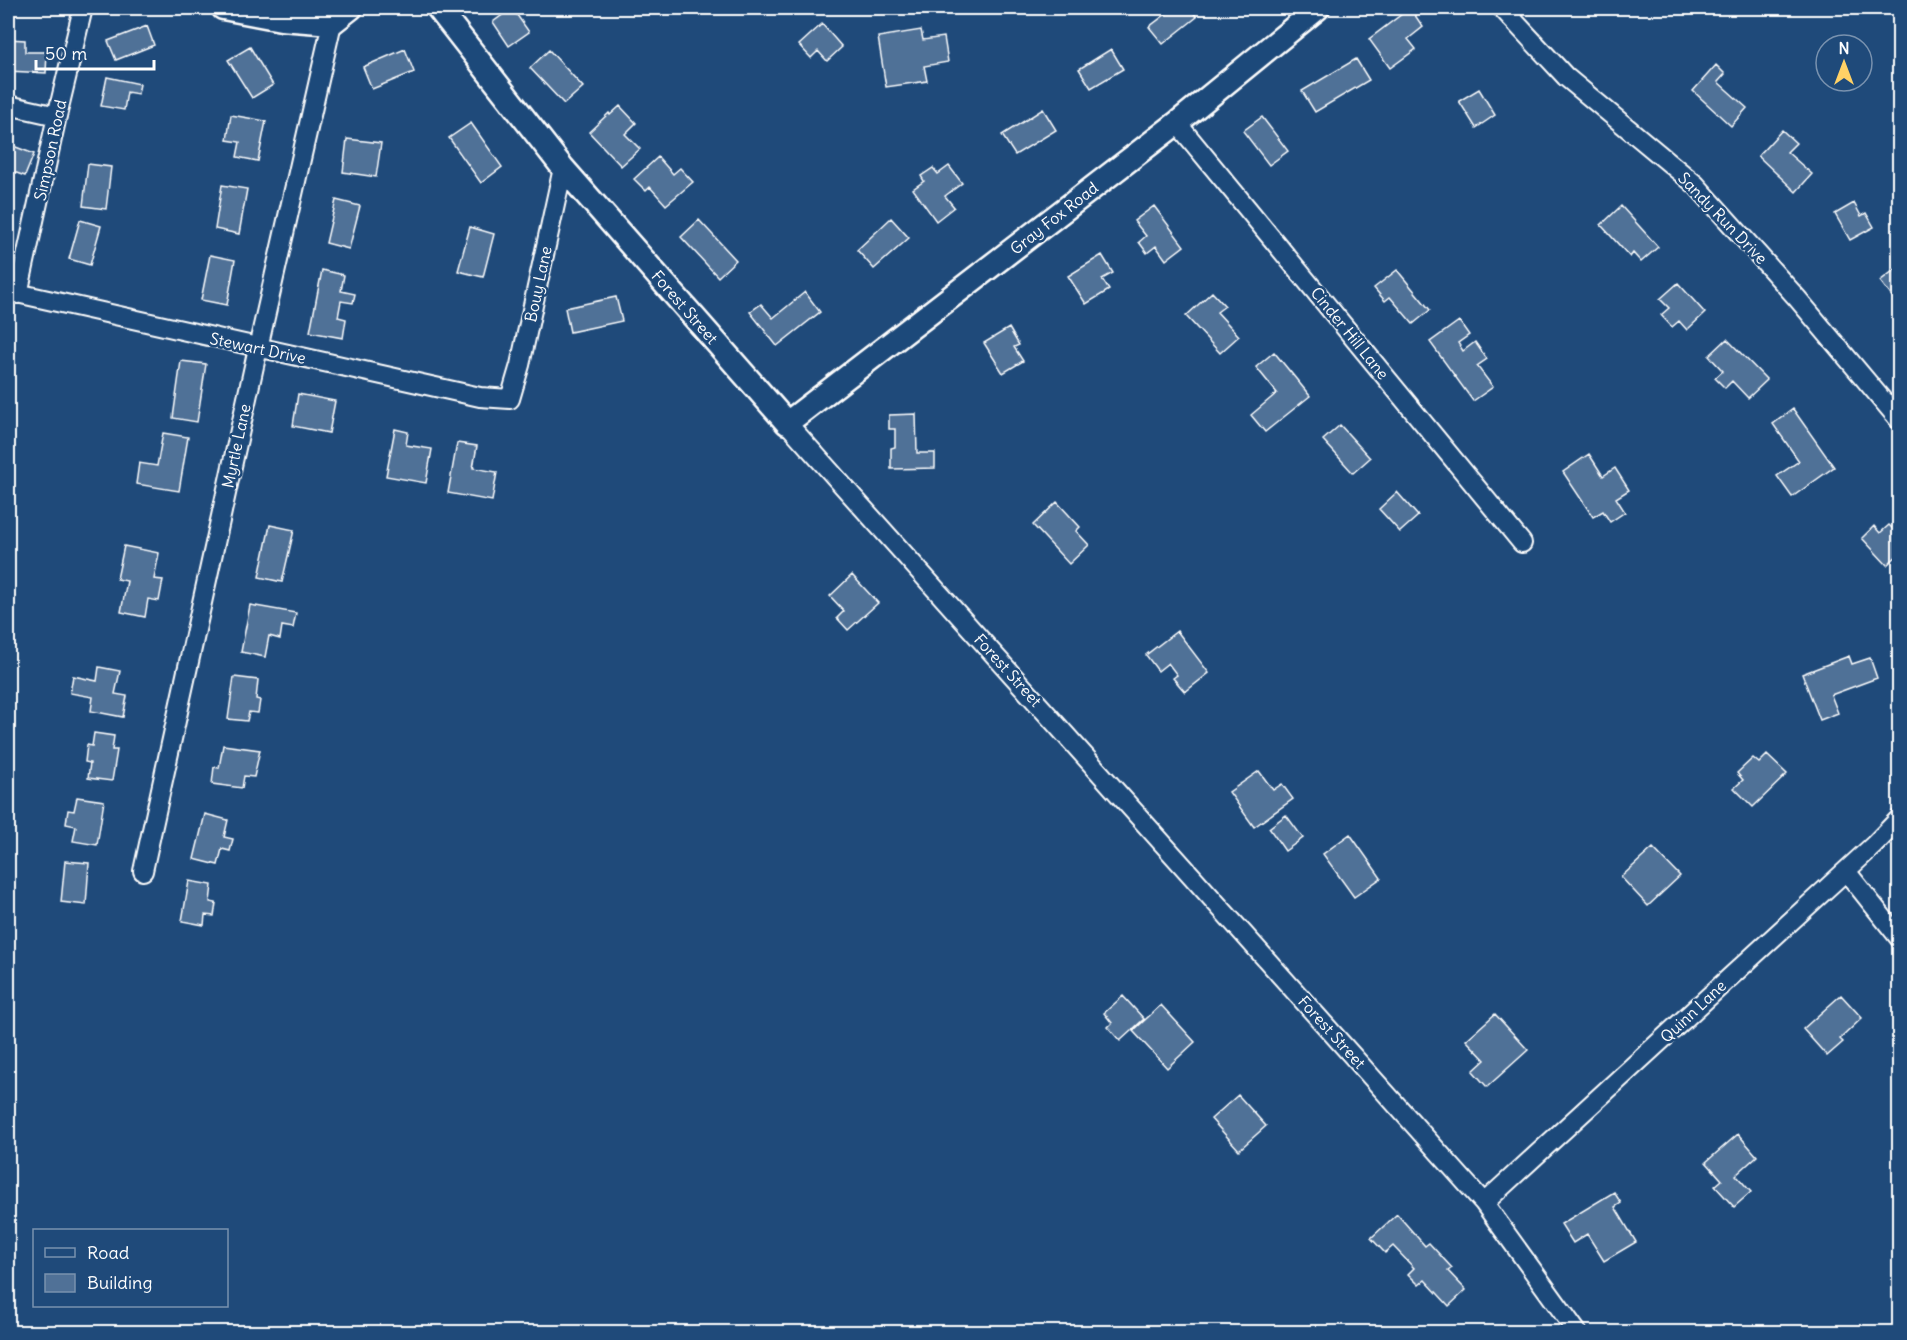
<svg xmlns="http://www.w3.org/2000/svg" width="1907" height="1340" font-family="Delius,sans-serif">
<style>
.building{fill:#507197;stroke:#fff;stroke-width:1.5}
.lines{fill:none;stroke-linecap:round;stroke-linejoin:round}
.minor-casing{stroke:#fff;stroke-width:22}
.tertiary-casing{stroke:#fff;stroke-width:27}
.minor{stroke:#1f4a7a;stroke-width:18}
.tertiary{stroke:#1f4a7a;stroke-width:22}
.labels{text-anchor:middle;stroke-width:5;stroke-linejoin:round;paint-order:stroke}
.street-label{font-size:16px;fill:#fff;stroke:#1f4a7a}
</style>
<rect width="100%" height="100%" fill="#1f4a7a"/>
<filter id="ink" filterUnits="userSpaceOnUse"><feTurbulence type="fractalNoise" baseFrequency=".0167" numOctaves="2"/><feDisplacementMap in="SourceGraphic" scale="12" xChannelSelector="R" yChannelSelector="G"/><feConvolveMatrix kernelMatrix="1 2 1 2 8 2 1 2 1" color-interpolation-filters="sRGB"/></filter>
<g filter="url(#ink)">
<!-- building -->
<path class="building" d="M512 8 529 32 509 46 493 22Z
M1174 8H1189L1197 17 1163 44 1149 27Z
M1410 8 1423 27 1408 39 1416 49 1390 68 1369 39Z
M822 24 842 47 827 61 818 51 811 58 799 45Z
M147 26 154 45 116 60 108 41Z
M921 30 923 40 944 37 948 62 924 66 927 81 886 87 878 37Z
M8 39 25 40V52H47L46 73 8 71Z
M250 47 273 85 252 98 228 60Z
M405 49 414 72 372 89 363 67Z
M1111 49 1123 69 1091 88 1079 69Z
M549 50 583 87 564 104 530 68Z
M1356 59 1369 80 1315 112 1302 91Z
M1716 65 1725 74 1718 82 1747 108 1731 126 1693 91Z
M107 77 140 84 138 94 127 92 124 110 101 106Z
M1479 89 1495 115 1476 128 1459 101Z
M620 106 636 123 625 134 640 149 621 166 589 132 609 113 610 115Z
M1043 109 1056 130 1015 155 1002 135Z
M231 115 266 121 258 161 237 157 240 142 227 140Z
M1262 117 1288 151 1269 165 1243 131Z
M471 123 502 167 481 183 449 138Z
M1782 130 1796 143 1787 152 1812 174 1796 192 1758 156Z
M347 139 381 143 376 177 343 172Z
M8 144 34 154 25 176 8 170Z
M658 157 673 174 680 168 693 182 666 205 650 187 646 191 634 179Z
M88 164 111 167 106 209 83 206Z
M949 166 962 183 945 196 954 207 936 221 913 189 924 181 921 176 933 168 938 174Z
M222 185 247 189 239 234 215 229Z
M336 200 360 206 349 249 326 243Z
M1854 203 1861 216 1866 213 1874 227 1850 240 1835 214Z
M1154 206 1184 246 1166 260 1156 246 1147 253 1139 242 1146 236 1134 221Z
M1621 206 1658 247 1641 262 1633 253 1630 257 1601 225Z
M891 218 909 238 874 269 857 250Z
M80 220 101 226 90 265 69 259Z
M699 220 736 260 718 277 681 237Z
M470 227 494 234 483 277 458 271Z
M210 255 235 260 227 305 201 300Z
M1102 255 1113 273 1102 279 1109 290 1086 304 1068 276Z
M1897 268 1900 271V307L1880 281Z
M322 270 344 275 341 291 355 294 353 303 341 301 338 317 346 319 343 338 310 332Z
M1397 270 1430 310 1413 324 1390 297 1385 301 1374 288Z
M1678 283 1705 313 1687 330 1679 321 1672 327 1661 315 1669 308 1660 299Z
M805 292 820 312 777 346 750 312 761 304 773 318Z
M1212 292 1225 306 1217 312 1239 336 1220 353 1186 316Z
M616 297 622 321 570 332 565 308Z
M1459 321 1469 335 1458 343 1463 351 1475 342 1487 359 1477 366 1493 387 1473 401 1430 342Z
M1009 328 1019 345 1014 347 1023 361 1003 373 984 343Z
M1727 339 1767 380 1748 398 1732 381 1725 388 1715 378 1723 371 1709 356Z
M1274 352 1310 396 1265 432 1251 415 1277 393 1256 367Z
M181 361 206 364 197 422 173 418Z
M298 394 335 401 329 433 293 426Z
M1793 409 1834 467 1792 497 1777 476 1799 461 1773 424Z
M916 414 917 453H935V468L891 469V448L895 447V429H889V415Z
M1340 425 1370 458 1353 473 1323 440Z
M395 429 408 432 406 445 432 449 426 483 386 476Z
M163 433 188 437 179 491 136 484 139 463 157 466Z
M457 443 477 446 473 468 497 472 492 501 448 493Z
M1589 454 1603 476 1615 468 1629 490 1616 498 1625 512 1610 522 1603 511 1593 517 1563 472Z
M1397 492 1418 516 1400 532 1379 509Z
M1057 502 1080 527 1076 531 1089 545 1069 564 1033 525Z
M270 525 294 530 282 582 259 577Z
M1889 525 1900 536V553L1887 565 1862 538 1874 526 1880 533Z
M124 546 159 553 154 579 163 580 159 601 148 599 145 617 121 612 127 581 117 579Z
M852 575 878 603 848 630 837 618 844 611 830 596Z
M250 605 296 613 293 628 282 626 280 639 269 636 265 657 241 652Z
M1177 631 1209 673 1185 692 1173 678 1177 675 1168 663 1158 671 1146 655Z
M1849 656 1852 664 1870 658 1877 678 1831 695 1838 713 1820 720 1802 674Z
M99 667 120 671 115 694 127 696 123 717 91 711 93 697 70 693 73 676 97 681Z
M234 677 258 680 256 699 260 700 258 713 249 712 247 721 228 719Z
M94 733 114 736 112 750H117L112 781 88 778 90 763 85 762 87 745 92 746Z
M223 745 260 750 254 777 244 776 242 788 212 784 214 767 219 768Z
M1767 755 1787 774 1753 807 1734 788 1743 780 1737 773 1753 758 1759 763Z
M1259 771 1273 790 1282 784 1293 799 1254 827 1229 792Z
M77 797 104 801 97 845 73 841 76 826 66 824 68 810 74 811Z
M205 814 228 820 224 837 233 839 230 851 222 849 218 865 194 859Z
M1286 815 1303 838 1285 851 1269 828Z
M1350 834 1381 878 1354 897 1323 854Z
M1653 848 1680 876 1648 906 1621 877Z
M65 861 89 863 86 905 61 902Z
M189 881 212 885 210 902 216 903 214 916 205 915 204 925 182 921Z
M1841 995 1862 1018 1840 1039 1843 1042 1827 1056 1803 1029Z
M1123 996 1144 1019 1120 1041 1108 1027 1112 1023 1104 1013Z
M1161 1005 1195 1042 1167 1068 1133 1031Z
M1495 1014 1528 1050 1487 1087 1473 1071 1485 1060 1466 1040Z
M1238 1095 1266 1126 1239 1150 1211 1119Z
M1738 1134 1757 1156 1736 1175 1751 1192 1734 1207 1715 1186 1722 1180 1706 1162Z
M1614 1192 1621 1203 1615 1207 1636 1242 1604 1261 1587 1234 1573 1243 1561 1224Z
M1397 1214 1425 1246 1429 1243 1452 1268 1448 1271 1466 1290 1449 1306 1425 1280 1419 1285 1408 1274 1414 1268 1393 1246 1385 1253 1371 1238Z"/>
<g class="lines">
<defs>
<path id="minor" d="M1502 8 1566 77 1696 185 1797 298 1900 421
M8 105 57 116
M1177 123 1522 543
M8 291 480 397 510 399 520 365 563 168
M18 294 57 116 83 8
M787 423 1484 1203 1577 1332
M143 871 258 348 332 23
M1846 871 1900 939
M1484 1203 1874 845 1900 818"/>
<path id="tertiary" d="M223 8 281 19 332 23 351 8
M438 8 563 168 787 423 1177 123 1318 8"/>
</defs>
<!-- minor casing -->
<use href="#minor" class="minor-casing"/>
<!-- tertiary casing -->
<use href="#tertiary" class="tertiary-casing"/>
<!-- minor -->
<use href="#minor" class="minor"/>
<!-- tertiary -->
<use href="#tertiary" class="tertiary"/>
</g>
</g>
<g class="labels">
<!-- street labels -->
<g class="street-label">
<text transform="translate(50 150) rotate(-78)" y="6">Simpson Road</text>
<text transform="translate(1054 218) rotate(-38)" y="6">Gray Fox Road</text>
<text transform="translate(1723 218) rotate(46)" y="6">Sandy Run Drive</text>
<text transform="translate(538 284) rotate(-78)" y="6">Bouy Lane</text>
<text transform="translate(685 307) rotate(49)" y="6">Forest Street</text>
<text transform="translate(1350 333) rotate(51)" y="6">Cinder Hill Lane</text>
<text transform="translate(258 348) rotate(12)" y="6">Stewart Drive</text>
<text transform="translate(236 446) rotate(-78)" y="6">Myrtle Lane</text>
<text transform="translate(1008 670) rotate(48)" y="6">Forest Street</text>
<text transform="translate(1693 1011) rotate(-43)" y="6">Quinn Lane</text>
<text transform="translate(1332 1032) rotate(48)" y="6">Forest Street</text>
</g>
</g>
<!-- margin -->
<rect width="1907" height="1340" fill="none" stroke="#1f4a7a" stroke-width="30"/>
<rect x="15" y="15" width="1877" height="1310" fill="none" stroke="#fff" stroke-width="2" filter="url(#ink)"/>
<!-- legend -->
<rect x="33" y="1229" width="195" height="78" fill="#1f4a7a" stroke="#7992af" stroke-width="1.5"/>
<rect x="45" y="1248" width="30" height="9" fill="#1f4a7a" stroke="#7992af" stroke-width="1.5"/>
<text x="87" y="1259" font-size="18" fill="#ffffff">Road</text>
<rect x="45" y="1274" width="30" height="18" fill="#507197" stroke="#7992af" stroke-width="1.5"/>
<text x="87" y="1289" font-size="18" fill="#ffffff">Building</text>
<!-- north arrow -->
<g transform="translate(1844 63)"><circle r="28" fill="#1f4a7a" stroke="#7992af" stroke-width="1.5"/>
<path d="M0-4.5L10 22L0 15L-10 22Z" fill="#ffd166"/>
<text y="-9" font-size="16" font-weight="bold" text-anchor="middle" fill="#ffffff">N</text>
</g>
<!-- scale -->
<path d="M36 60v9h118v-9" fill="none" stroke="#ffffff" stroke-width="3"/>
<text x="45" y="60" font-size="18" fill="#ffffff" stroke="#1f4a7a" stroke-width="4.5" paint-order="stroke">50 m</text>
</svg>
